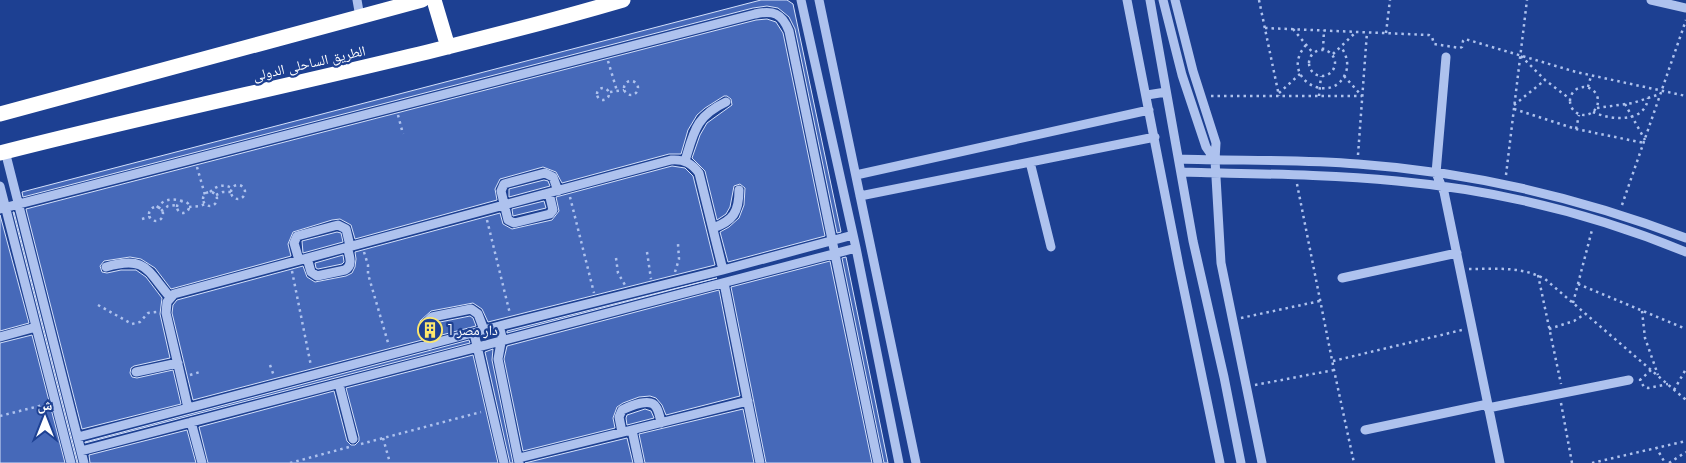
<svg xmlns="http://www.w3.org/2000/svg" width="1686" height="463" font-family="Montserrat,'Noto Naskh Arabic',sans-serif">
<style>
.building{fill:#4669b9;stroke:#d4e0fa}
.lines{fill:none;stroke-linecap:round;stroke-linejoin:round}
.path{stroke:#aec2ee;stroke-width:2.5;stroke-dasharray:2.5 4;stroke-linecap:butt}
.minor{stroke:#aec2ee;stroke-width:9}
.highway{stroke:#fff;stroke-width:15}
.labels{text-anchor:middle;stroke-width:4.5;stroke-linejoin:round;paint-order:stroke}
.street-label{font-size:14px;fill:#fff;stroke:#1d4092}
.poi-label{font-size:14px;fill:#fff;stroke:#1d4092;text-anchor:start}
</style>
<rect width="100%" height="100%" fill="#1d4092"/>
<!-- building -->
<path class="building" d="M761 0H787L793 4 841 232 837 233 795 29 789 17 783 12 778 8 767 6 753 8 23 197 22 192Z
M767 19 776 22 783 33 825 236 728 262 720 232 729 227 739 218 744 205 745 188 740 184 734 186 730 207 726 214 717 220 705 171 692 158 700 135 707 123 732 105 731 99 727 96H724L705 108 697 115 688 130 681 154H669L562 183 556 172 543 167 500 179 495 189 497 200 355 239 351 225 340 219 332 220 293 232 288 244 291 256 171 289 155 268 141 259 130 257 104 261 100 266 102 272 107 273 121 270H136L146 277 162 298 160 314 170 358 134 366 131 368 130 373 132 377 137 378 173 370 181 404 82 429 26 209 756 20Z
M672 166 685 168 693 176 715 265 488 322 482 309 473 303 431 311 420 321 422 340 193 400 172 313 173 305 177 300 303 266 307 277 315 282 346 276 352 273 355 267 356 259 355 252 500 213 503 224 512 229 552 220 559 211 556 197Z
M544 180 548 181 550 186 509 197V189Z
M544 201 546 208 513 216 512 209Z
M13 212H14L78 463H77Z
M0 215 29 323 0 331Z
M337 232 341 233 343 242 303 253 302 241Z
M343 255 344 262 342 264 318 269 316 268 315 263Z
M846 257 888 463H884L842 258Z
M830 261 872 463H766L731 287Z
M717 278 507 333V331Z
M719 290 740 396 666 415 662 405 656 398 650 396 639 397 623 403 617 407 613 418 615 428 523 451 504 359 507 346Z
M470 316 473 318 476 326 434 337 433 325 435 323Z
M32 335 65 463H0V343Z
M469 340 470 343 85 443V442Z
M493 349 492 360 513 463H510L485 352Z
M473 355 498 463H208L199 427 334 391 347 441 351 445H355L359 441V437L346 388Z
M645 409 651 411 654 418 627 425 626 418 627 415Z
M743 409 754 463H645L639 434Z
M187 430 196 463H90L89 455Z
M627 438 633 463H525Z"/>
<g class="lines">
<!-- path -->
<path class="path" d="M1259 0 1279 96
M1265 28 1429 35 1432 37 1434 44 1460 48 1462 47 1463 41 1465 39 1576 72 1686 96
M1293 29 1313 53
M1386 33 1390 0
M1306 45C1277 78 1333 108 1346 72 1349 63 1346 54 1341 47
M1309 63a13 13 0 1 1 26 0a13 13 0 1 1-26 0Z
M1323 50 1324 30
M1333 54 1356 32
M1521 56 1545 80 1570 99
M608 61 617 91
M1344 76 1362 96
M624 88a7 7 0 1 1 14 0a7 7 0 1 1-14 0Z
M1570 101a14 14 0 1 1 28 0a14 14 0 1 1-28 0Z
M1588 87 1591 76
M597 94a6 6 0 1 1 12 0a6 6 0 1 1-12 0Z
M610 92 624 90
M1279 93 1300 74
M1211 96H1362
M1319 96 1321 76
M1625 104 1645 140
M1514 105 1545 80
M1597 108 1633 103 1660 94
M1514 109 1576 129 1644 143
M1593 112C1610 120 1645 124 1648 98
M398 115 403 134
M1576 129 1579 115
M1358 155 1367 32
M197 167 205 195
M1506 175 1527 0
M1297 184 1334 370 1354 463
M231 192a7 7 0 1 1 14 0a7 7 0 1 1-14 0Z
M210 192C217 185 224 184 232 188
M203 199a7 7 0 1 1 14 0a7 7 0 1 1-14 0Z
M216 195 223 192H231
M570 197 594 293
M177 207a6 6 0 1 1 12 0a6 6 0 1 1-12 0Z
M1622 205 1686 20
M189 207 200 206 205 204
M149 214a7 7 0 1 1 14 0a7 7 0 1 1-14 0Z
M157 208C163 199 172 198 182 201
M161 211 168 206 177 205
M142 219 149 217
M487 220 510 314
M364 252 368 265V274L389 346
M647 252 651 279
M616 258 618 273 625 285
M1469 269C1495 269 1521 266 1545 279L1686 400
M292 271 311 366
M675 272 679 259 678 244
M1538 275 1561 384
M1578 284 1686 329
M1573 303 1592 230
M98 305 132 324 140 322 148 313 157 312
M1642 311 1645 338 1658 375
M1241 318 1320 301
M1549 329 1574 321 1585 314
M1333 361 1462 330
M270 365 274 376
M1651 370 1640 380 1644 387 1648 388 1668 384
M190 375 200 372
M1255 385 1334 370
M1674 390 1686 369
M1561 403 1572 463
M0 416 47 404
M383 438 390 463
M361 444 481 412
M1656 447 1665 463
M290 463 349 447
M1592 463 1686 441
M1669 463 1686 452"/>
<!-- minor -->
<path class="minor" d="M357 0 360 17
M801 0 856 248 899 463
M819 0 916 463
M1127 0 1179 266 1220 463
M1150 0 1193 241 1224 377 1241 463
M1163 0 1182 75 1206 147 1215 160
M1175 0 1193 71 1216 143 1215 160 1221 263 1262 463
M1651 0 1686 8
M1446 57 1436 173 1444 192 1500 463
M1147 95 1166 92
M5 151 84 463
M1179 159C1238 161 1298 159 1358 164 1470 172 1581 198 1686 238
M685 161C694 131 696 116 726 102
M1030 162 1051 247
M1181 172C1253 174 1325 174 1397 181 1496 190 1594 214 1686 252
M856 175 1149 110
M0 186 71 463
M549 193 553 210 550 214 514 223 508 220 501 191 504 184 545 173 553 177 558 191
M860 196 1155 137
M0 209 755 14C773 10 782 13 789 31L878 463
M713 228C733 221 739 212 739 190
M307 258 311 272 317 276 345 270C354 265 349 255 347 247
M299 260 294 243 297 236 334 226 338 225 346 229 350 246
M106 267C147 255 147 271 170 297
M1342 278 1457 253
M724 283 760 463
M499 326 502 337 498 359 519 463
M474 333 504 463
M0 337 36 327
M429 345 426 323 432 317 471 309 478 314 484 330
M136 372 178 363
M339 384 353 439
M188 408 166 313 167 302 174 294 671 160C684 159 692 163 699 173L723 270
M1488 408 1629 380
M191 422 202 463
M632 430 639 463
M1365 430 1488 404
M622 432 619 417 622 410C630 406 651 397 656 407 659 411 660 418 661 423
M78 437 499 326 723 270 853 235
M81 451 856 248
M519 458 748 401"/>
<!-- highway -->
<path class="highway" d="M434 0 448 47
M0 114 422 0
M0 153C207 100 418 60 623 0"/>
</g>
<!-- icons -->
<defs>
<symbol id="building-ring" viewBox="-11 -11 22 22"><circle r="9.5" fill="#1d4092" stroke="#fde86d" stroke-width="1.5"/><path d="M-4-6H4V6H1V3H-1V6H-4ZM-2.5-4.3h1.7v1.8h-1.7ZM.8-4.3h1.7v1.8H.8ZM-2.5-1h1.7V.8h-1.7ZM.8-1h1.7V.8H.8Z" fill="#fde86d"/></symbol>
</defs>
<g fill-rule="evenodd">
<use href="#building-ring" x="416" y="316" width="28" height="28"/>
</g>
<g class="labels">
<!-- street labels -->
<g class="street-label">
<text transform="translate(309 63) rotate(-13)" y="5">الطريق الساحلى الدولى</text>
</g>
<!-- poi labels -->
<g class="poi-label">
<text x="448" y="335">دار مصر 1</text>
</g>
</g>
<!-- north arrow -->
<g transform="translate(45 418)" stroke="#1d4092" stroke-width="4" paint-order="stroke">
<path d="M0-4L9 19L0 12L-9 19Z" fill="#ffffff"/>
<text y="-8" font-size="14" font-weight="bold" text-anchor="middle" fill="#ffffff">ش</text>
</g>
</svg>
